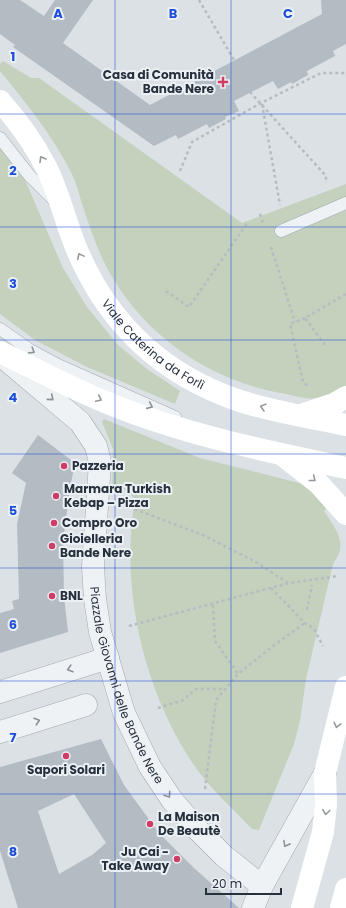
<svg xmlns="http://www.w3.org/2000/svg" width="346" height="908" font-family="Poppins,sans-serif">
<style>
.green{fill:#c4d1bd}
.building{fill:#b3bbc3;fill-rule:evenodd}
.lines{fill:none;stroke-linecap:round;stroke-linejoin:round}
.lane-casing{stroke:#a2a9b0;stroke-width:13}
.street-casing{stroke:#a2a9b0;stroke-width:23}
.path{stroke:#b7bcc1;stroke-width:2.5;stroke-dasharray:3 3;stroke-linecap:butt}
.lane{stroke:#eff2f5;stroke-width:12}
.street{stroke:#eff2f5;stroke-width:22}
.secondary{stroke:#fff;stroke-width:22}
.oneway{stroke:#92989e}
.oneway2{stroke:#8a9299}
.grid{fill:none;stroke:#1d4ed8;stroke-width:1;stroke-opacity:0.55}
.poi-dot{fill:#cf3d66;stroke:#ebf0f4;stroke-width:1.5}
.labels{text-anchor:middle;stroke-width:4;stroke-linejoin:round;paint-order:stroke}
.poi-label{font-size:12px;font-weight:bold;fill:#26313d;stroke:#ebf0f4;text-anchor:start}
.street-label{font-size:12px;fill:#26313d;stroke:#ebf0f4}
.grid-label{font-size:13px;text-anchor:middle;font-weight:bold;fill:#1d4ed8;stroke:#ebf0f4;stroke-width:4;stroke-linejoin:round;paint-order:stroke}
</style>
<rect width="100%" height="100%" fill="#dce1e6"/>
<!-- green -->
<path class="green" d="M3 61 31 78H39L242 223 346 184V391C337 393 326 397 317 398 306 400 292 395 281 393 207 380 141 333 106 266 96 246 89 225 82 204 79 194 76 182 71 172 52 135 27 104 0 71V64Z
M0 147 22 173 63 268 87 307 118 345 147 369 180 391 175 404 87 367 35 340 0 314Z
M104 419 200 458 315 487 331 502 324 511C331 522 343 536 340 550 339 555 335 560 333 564L306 679 300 721 294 744 259 830 252 829C230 806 204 783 188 756 142 683 120 584 135 500L128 491 112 487 113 449 102 422Z"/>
<!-- building -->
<path class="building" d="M0 0H20L44 16 55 0H93L63 43 150 105 322 14 321 0H346V44L333 51 335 56 307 71 308 75 292 84 291 82 278 89 273 81 234 101 239 111 225 117 226 119 209 128 207 124 178 139 176 135 154 146 13 47 15 45 0 34Z
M38 435 75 463 70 488 63 542 64 596 68 632 0 653V613L14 609 12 601 19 599 17 524 26 483 12 473Z
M101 739 124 785 159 833 194 868 239 908H18L0 851V767ZM74 794 106 843 92 855 59 874 38 811Z"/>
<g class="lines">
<defs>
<path id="lane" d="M0 138 29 175 55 201
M281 231 346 203
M0 329 30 350 58 365 175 417"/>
<g id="street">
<path id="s1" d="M4 358 80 422 96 446 100 462 93 567 95 599 100 632 124 713 150 767 172 800 196 828 224 856 262 886"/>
<path d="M0 692 108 658"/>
<path d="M0 732 86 705"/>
<path d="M253 908 262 886 325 773"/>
</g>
</defs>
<!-- lane casing -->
<use href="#lane" class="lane-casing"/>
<!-- street casing -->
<use href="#street" class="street-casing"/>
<!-- path -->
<path class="path" d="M199 0 234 60
M250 92 326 176V183
M262 104 280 205
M180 171 192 142 261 103 321 73H346
M260 214 263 223
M271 247 295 322
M166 291 189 307 248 222
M305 318 290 324 303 382 309 387
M325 345 305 318 346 294
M129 507 203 535 256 562 288 583
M271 588 305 623 314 629 323 646
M213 605 215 641 238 674
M307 610 312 585
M129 626 289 583 338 576
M158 708 183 700 196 689H225
M205 789 216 700 238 674 273 646 305 623"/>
<!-- lane -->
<use href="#lane" class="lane"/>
<!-- street -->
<use href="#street" class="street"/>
<!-- secondary -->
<g class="secondary">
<path id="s2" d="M0 101C17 120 33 142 45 165 59 191 65 222 77 250 108 323 162 374 237 400 272 412 310 417 346 425"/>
<path d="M0 352C36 369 72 389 110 404 186 435 266 451 346 468"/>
<path d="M301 415 334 404 346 397"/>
<path d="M285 457 319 484 346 514"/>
<path d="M302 908 323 832 326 805 325 773 346 687"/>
<path d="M341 908 346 889"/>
</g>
</g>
<!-- one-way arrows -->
<defs><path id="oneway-chevron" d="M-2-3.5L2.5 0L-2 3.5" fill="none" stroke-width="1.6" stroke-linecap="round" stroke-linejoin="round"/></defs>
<g class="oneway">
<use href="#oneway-chevron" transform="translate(42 159) rotate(-121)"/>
<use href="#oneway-chevron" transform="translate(80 256) rotate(-118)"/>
<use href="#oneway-chevron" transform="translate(99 399) rotate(25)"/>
<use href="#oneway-chevron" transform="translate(263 407) rotate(-165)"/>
<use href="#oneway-chevron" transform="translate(313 479) rotate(39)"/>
<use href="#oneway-chevron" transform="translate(337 725) rotate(104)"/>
<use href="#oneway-chevron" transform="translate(326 812) rotate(97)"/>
</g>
<g class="oneway2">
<use href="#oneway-chevron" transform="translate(32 351) rotate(31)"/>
<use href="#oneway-chevron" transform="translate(51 398) rotate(40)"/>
<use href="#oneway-chevron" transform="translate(150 406) rotate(24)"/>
<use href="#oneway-chevron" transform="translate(70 669) rotate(162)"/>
<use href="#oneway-chevron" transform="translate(37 721) rotate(-18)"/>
<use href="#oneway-chevron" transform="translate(168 795) rotate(56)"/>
<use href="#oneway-chevron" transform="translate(286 844) rotate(119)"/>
</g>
<!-- grid -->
<path class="grid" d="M115 0V908M231 0V908M0 114H346M0 227H346M0 340H346M0 454H346M0 568H346M0 681H346M0 794H346"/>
<!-- markers -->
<g class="poi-dot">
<path d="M221 76h4v4h4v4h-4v4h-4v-4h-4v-4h4z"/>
<circle cx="64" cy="466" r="4"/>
<circle cx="56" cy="496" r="4"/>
<circle cx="54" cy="523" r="4"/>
<circle cx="52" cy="546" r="4"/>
<circle cx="52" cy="596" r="4"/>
<circle cx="66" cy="756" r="4"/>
<circle cx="150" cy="824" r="4"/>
<circle cx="177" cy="859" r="4"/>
</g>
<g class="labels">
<!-- poi labels -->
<g class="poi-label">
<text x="214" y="79" text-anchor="end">Casa di Comunità<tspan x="214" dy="14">Bande Nere</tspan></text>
<text x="72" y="470">Pazzeria</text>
<text x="64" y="493">Marmara Turkish<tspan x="64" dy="14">Kebap – Pizza</tspan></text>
<text x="62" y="527">Compro Oro</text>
<text x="60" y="543">Gioielleria<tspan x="60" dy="14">Bande Nere</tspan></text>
<text x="60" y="600">BNL</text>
<text x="66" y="774" text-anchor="middle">Sapori Solari</text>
<text x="158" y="821">La Maison<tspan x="158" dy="14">De Beautè</tspan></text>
<text x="169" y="856" text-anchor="end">Ju Cai -<tspan x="169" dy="14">Take Away</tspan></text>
</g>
<!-- street labels -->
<g class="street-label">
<text dy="4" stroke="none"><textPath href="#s2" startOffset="293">Viale Caterina da Forlì</textPath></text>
<text dy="4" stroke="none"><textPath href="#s1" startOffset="374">Piazzale Giovanni delle Bande Nere</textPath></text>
</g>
</g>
<g class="grid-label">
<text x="58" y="18">A</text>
<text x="173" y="18">B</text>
<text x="288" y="18">C</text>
<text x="13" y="61">1</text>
<text x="13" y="175">2</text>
<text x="13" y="288">3</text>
<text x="13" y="402">4</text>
<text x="13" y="515">5</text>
<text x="13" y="629">6</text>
<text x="13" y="742">7</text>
<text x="13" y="856">8</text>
</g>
<!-- scale -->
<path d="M206 888v6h75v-6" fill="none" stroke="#26313d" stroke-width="2"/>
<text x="212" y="888" font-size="12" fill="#26313d" stroke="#ebf0f4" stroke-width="3" paint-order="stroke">20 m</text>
</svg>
